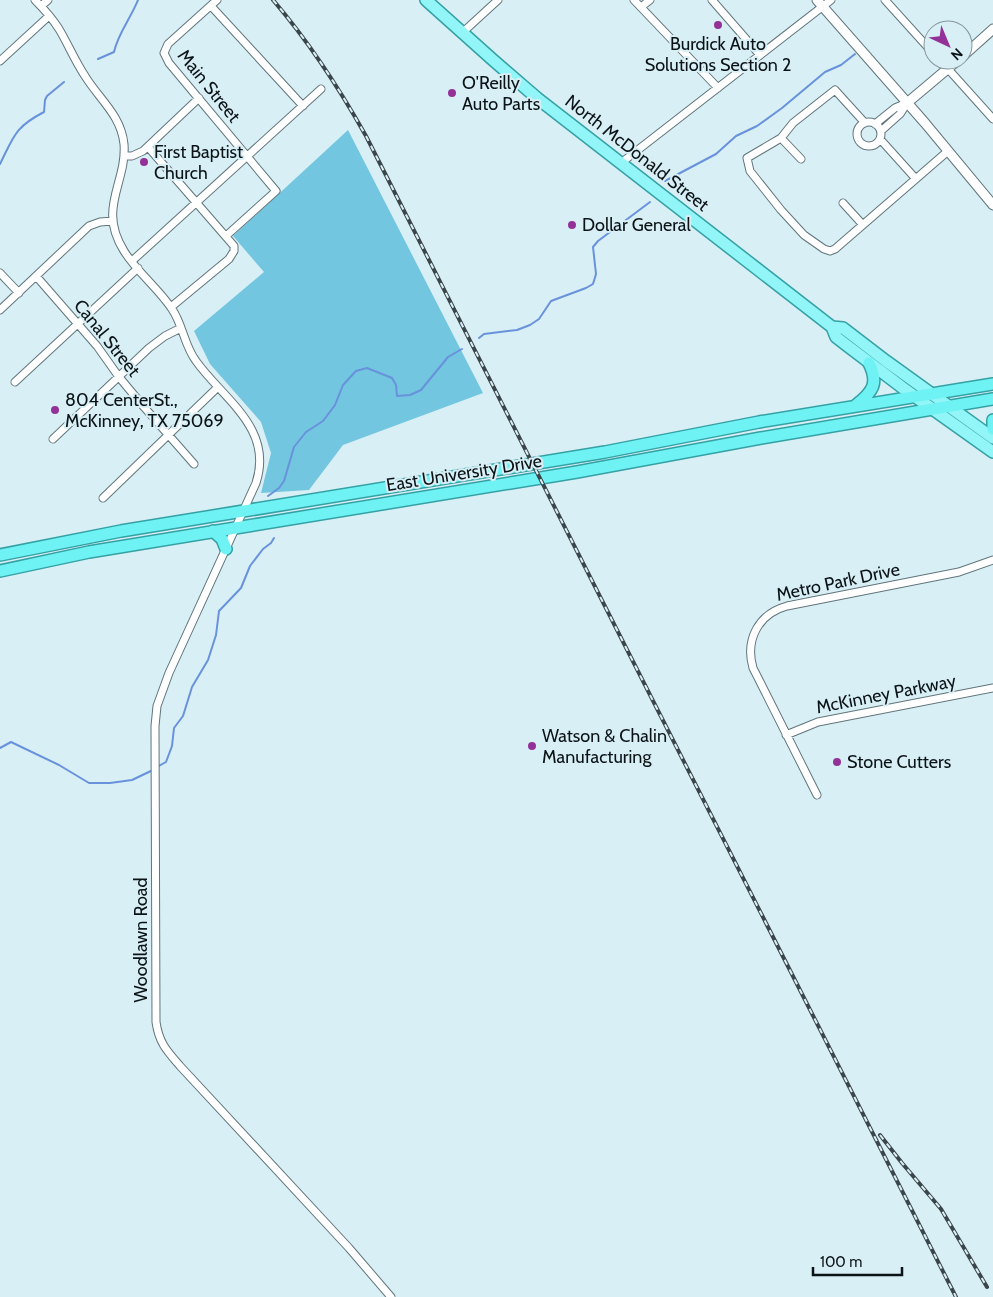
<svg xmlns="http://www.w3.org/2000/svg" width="993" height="1297" font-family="Cabin,sans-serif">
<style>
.green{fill:#72c6df}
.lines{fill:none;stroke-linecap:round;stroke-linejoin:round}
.stream{stroke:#6992dc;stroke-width:2}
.minor-casing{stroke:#61757b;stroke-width:9}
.tertiary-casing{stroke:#61757b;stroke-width:11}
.primary-casing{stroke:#34a1a4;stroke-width:14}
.trunk-casing{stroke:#34a1a4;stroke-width:14}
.minor{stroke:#fff;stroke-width:7}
.tertiary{stroke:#fff;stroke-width:9}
.primary{stroke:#92f5f7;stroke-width:11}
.trunk{stroke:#6ef2f4;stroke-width:11}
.rail-casing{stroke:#3b464a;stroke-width:4}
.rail{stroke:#d8eff6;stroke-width:2;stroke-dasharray:5.5;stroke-linecap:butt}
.poi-dot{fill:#943198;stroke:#d8eff6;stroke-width:2}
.labels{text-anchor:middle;stroke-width:4;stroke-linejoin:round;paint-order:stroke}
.poi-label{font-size:18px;fill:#0c1316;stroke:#d8eff6;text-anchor:start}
.street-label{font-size:18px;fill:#0c1316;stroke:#d8eff6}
</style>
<rect width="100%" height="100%" fill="#d8eff6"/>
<!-- green -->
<path class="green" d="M348 130 483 393 343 445 309 490 261 493 271 453 261 422 210 364 194 331 264 272 233 236Z"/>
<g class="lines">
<!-- stream -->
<path class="stream" d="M98 59 114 52C118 33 131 18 138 0
M0 164C14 136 15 127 44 112L45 100 47 96 64 82
M665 181 716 154 736 136 757 126 782 108 825 72 841 65 855 54
M479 338 484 334 517 330 530 325 539 319 551 301 586 288 593 284 596 274 593 247 598 241 650 202
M268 496 279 488 284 481 294 447 306 432 323 421 335 405 343 385 356 371 367 368 392 378 396 385 397 396 410 395 421 390 448 357 462 349
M0 748 11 742 59 765 89 783H110L132 780 153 770
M157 767 166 762 172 746 174 728 183 716 192 687 208 660 216 635 219 611 241 588 250 566 263 549 271 543 274 538"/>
<defs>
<path id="minor" d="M35 0C44 9 52 18 59 29 68 44 75 61 85 76 99 99 121 115 124 144 127 183 97 208 124 251 137 272 158 288 172 309 183 325 184 345 196 361 223 399 274 428 256 483L169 673 157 706 155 726 156 1022C159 1043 167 1051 180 1066L349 1248 391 1297
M217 0 168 44 164 53 169 63 276 191 226 236
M634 0 718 88
M712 0 760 55
M885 0 933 53
M41 6 48 0
M211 6 303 106
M641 7 650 0
M462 33 498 0
M940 60 993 119
M0 61 49 16
M857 134a12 12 0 1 1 24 0a12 12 0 1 1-24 0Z
M865 123 835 90 793 123 781 138 747 158 750 171 781 210 804 235 824 249 830 251 835 249 948 151
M875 124 895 108 907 103
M881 131 900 114 907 103
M781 138 801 159
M880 139 916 179
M148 147 234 246V251L229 259 171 307
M124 156H132L143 151 199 98
M621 163 831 0
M843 203 863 225
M132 261 321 89
M0 273 19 293
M36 276 97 346 119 377 144 407 194 464
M0 310 89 226 100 222 113 221
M15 382 138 268
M53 439 149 348 165 336 181 328
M103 498 218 387
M786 735 818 722 993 688
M817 795 753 668C745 640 758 614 787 606L959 572 993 560"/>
<path id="tertiary" d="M817 0 925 123 993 205
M963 56 993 29
M907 103 958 60"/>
<path id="primary" d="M426 0 493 60 537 98 832 327 836 337 845 344 903 388 993 452
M832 327 843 328 886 361 993 438"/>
<path id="trunk" d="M856 405C873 392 879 383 869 363
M993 420V429
M213 531 222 539 226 549
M0 555 121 531 605 452 759 422 993 384
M0 571 89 552 577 472 761 438 993 399"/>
</defs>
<!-- minor casing -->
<use href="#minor" class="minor-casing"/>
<!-- tertiary casing -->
<use href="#tertiary" class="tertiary-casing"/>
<!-- primary casing -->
<use href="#primary" class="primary-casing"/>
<!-- trunk casing -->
<use href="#trunk" class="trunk-casing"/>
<!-- minor -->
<use href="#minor" class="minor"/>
<!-- tertiary -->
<use href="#tertiary" class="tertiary"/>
<!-- primary -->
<use href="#primary" class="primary"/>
<!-- trunk -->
<use href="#trunk" class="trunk"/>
<defs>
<path id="rail" d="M273 0C309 42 339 88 366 136L956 1297
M880 1135 902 1163 941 1209 987 1287"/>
</defs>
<!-- rail casing -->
<use href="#rail" class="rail-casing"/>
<!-- rail -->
<use href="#rail" class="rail"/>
</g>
<!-- markers -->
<g class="poi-dot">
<circle cx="718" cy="25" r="5"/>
<circle cx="452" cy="93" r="5"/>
<circle cx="144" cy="162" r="5"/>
<circle cx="572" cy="225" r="5"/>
<circle cx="55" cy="410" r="5"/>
<circle cx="532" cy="746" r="5"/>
<circle cx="837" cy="762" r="5"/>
</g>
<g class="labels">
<!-- poi labels -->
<g class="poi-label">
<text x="718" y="50" text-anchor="middle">Burdick Auto<tspan x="718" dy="21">Solutions Section 2</tspan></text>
<text x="462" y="89">O'Reilly<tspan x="462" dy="21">Auto Parts</tspan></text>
<text x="154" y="158">First Baptist<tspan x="154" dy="21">Church</tspan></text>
<text x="582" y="231">Dollar General</text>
<text x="65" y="406">804 CenterSt.,<tspan x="65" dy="21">McKinney, TX 75069</tspan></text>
<text x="542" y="742">Watson &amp; Chalin<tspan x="542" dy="21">Manufacturing</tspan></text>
<text x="847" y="768">Stone Cutters</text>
</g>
<!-- street labels -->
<g class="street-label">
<text transform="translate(209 86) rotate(51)" y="6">Main Street</text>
<text transform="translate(637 153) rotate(38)" y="6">North McDonald Street</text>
<text transform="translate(107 338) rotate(51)" y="6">Canal Street</text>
<text transform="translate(464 473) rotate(-9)" y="6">East University Drive</text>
<text transform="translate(838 582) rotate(-12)" y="6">Metro Park Drive</text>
<text transform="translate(886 694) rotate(-11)" y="6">McKinney Parkway</text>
<text transform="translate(141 940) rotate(-90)" y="6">Woodlawn Road</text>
</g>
</g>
<!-- north arrow -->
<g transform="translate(948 45) rotate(136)"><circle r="24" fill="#d8eff6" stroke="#86979c"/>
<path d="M0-4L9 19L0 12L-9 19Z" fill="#943198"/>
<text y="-8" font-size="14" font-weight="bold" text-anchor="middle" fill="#0c1316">N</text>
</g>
<!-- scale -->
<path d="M813 1267v8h89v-8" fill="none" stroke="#0c1316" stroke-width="2.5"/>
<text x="820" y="1267" font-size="15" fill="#0c1316" stroke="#d8eff6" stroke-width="4" paint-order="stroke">100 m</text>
</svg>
